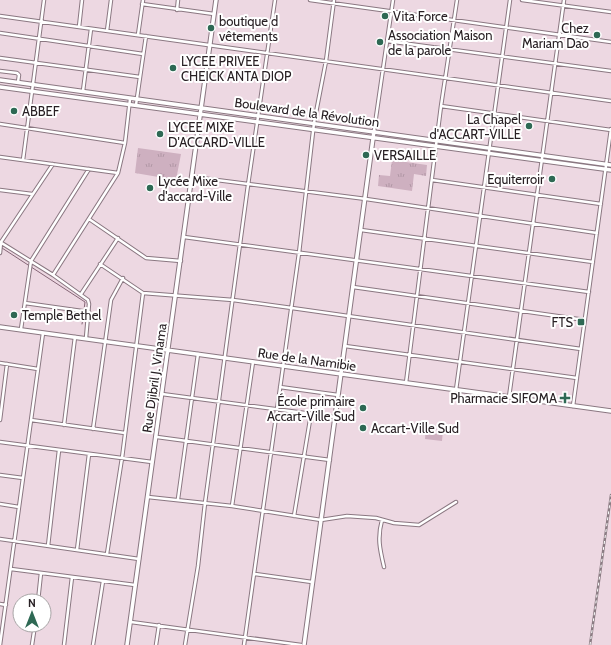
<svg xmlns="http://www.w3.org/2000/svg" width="611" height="645" font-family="Cabin,sans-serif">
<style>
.park{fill:url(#park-tufts)}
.garden{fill:#ceb0c0}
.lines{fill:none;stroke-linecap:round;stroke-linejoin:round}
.stream{stroke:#856576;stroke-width:1}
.street-casing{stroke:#8a7781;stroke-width:4.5}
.secondary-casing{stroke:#8a7781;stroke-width:5.5}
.street{stroke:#fff;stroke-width:2.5}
.secondary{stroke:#fff;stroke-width:3.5}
.rail-casing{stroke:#8b7c83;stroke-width:2.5}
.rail{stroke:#fff;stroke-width:1;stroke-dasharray:3;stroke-linecap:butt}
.poi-dot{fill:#2e6954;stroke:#fff;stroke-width:1.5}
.labels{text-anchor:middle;stroke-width:4;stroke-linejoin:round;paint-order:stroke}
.poi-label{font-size:13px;fill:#282024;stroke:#fff;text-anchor:start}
.street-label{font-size:13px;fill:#282024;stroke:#fff}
</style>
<defs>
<pattern id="park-tufts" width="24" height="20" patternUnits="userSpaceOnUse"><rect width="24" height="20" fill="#ceb0c0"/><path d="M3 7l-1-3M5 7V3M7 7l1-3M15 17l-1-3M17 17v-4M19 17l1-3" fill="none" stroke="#b197a5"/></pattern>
</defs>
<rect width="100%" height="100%" fill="#edd8e2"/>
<!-- park -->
<path class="park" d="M138 148 181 154 176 180 135 173Z
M392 160 427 165 426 176 414 174 412 191 378 186 379 175 390 176Z"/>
<!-- garden -->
<path class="garden" d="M426 427 443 430 442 441 425 439Z"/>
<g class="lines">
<!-- stream -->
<path class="stream" d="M2 248 85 302 84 310
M82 324 84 313"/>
<defs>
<path id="street" d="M310 0 611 42
M522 0 611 12
M142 4 214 14
M177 10 178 0
M0 16 611 101
M79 27 82 0
M107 31 111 0
M0 33 143 54
M138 35 143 0
M387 41 611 71
M0 58 140 77
M0 71 17 73 19 75 18 82
M83 91 91 29
M136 105 146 36
M441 106 611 130
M0 124 125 143
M374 131 393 0
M0 157 118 173
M23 160 44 0
M193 177 366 199 597 233
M432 180 601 204
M0 190 32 194
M89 219 146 258 181 261
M361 230 593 262
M184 237 589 292
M0 242 53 275 88 300 89 304 86 338
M0 253 1 242 53 164
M100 264 143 293 233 300 292 308 581 349
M53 275 118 173 125 143 130 99
M353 287 585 320
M81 294 118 238
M25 303 89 312
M21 329 31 261 89 169
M345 346 577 378
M0 363 38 369
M406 383 441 106 457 0
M280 387 338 395
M456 390 510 0
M162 394 335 417
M509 397 564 0
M573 406 611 129
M0 420 7 364
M31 420 125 433
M64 425 75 337
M93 429 111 300 123 278
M157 437 330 460
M0 442 152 462
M0 475 23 478
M148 497 232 506 321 520 347 516 376 518 394 523 419 525 456 502
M178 499 198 354
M0 504 19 507
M232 506 253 362
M294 516 311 414
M382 520C377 538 380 550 384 567
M0 539 139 559
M48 546 59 450
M77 550 89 454
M107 554 122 458 143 293
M11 569 135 585
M255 574 312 582
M38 601 41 573
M0 604 6 605
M131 622 301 645
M0 645 43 333
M32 645 35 625
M64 645 72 577
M93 645 103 581
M156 645 159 625
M185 645 198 566 205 503 248 185 275 0
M244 645 299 253 314 123 326 61 334 0"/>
<path id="secondary" d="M0 80 611 165
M0 87 611 170
M0 327 611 411
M127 645 216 0
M304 645 374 131"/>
</defs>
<!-- street casing -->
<use href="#street" class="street-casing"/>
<!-- secondary casing -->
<use href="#secondary" class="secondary-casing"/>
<!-- street -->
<use href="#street" class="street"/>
<!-- secondary -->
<use href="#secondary" class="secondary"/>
<defs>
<path id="rail" d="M590 645 611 495"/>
</defs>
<!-- rail casing -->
<use href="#rail" class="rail-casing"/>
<!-- rail -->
<use href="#rail" class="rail"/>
</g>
<!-- markers -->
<g class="poi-dot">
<circle cx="385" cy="16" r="4"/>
<circle cx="211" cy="28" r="4"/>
<circle cx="597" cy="35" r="4"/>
<circle cx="380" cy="42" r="4"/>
<circle cx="173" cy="68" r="4"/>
<circle cx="14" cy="111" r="4"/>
<circle cx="529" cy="126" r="4"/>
<circle cx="160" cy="134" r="4"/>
<circle cx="366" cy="155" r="4"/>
<circle cx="552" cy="179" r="4"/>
<circle cx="150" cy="188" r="4"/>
<circle cx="14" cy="315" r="4"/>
<rect x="577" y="318" width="8" height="8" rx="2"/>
<path d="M563 392h4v4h4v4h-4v4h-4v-4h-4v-4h4z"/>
<circle cx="363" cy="408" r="4"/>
<circle cx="363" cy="428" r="4"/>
</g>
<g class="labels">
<!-- poi labels -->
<g class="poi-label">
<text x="393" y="21">Vita Force</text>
<text x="219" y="26">boutique d<tspan x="219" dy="15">vêtements</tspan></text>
<text x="589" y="33" text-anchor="end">Chez<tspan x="589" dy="15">Mariam Dao</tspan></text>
<text x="388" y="40">Association Maison<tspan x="388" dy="15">de la parole</tspan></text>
<text x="181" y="66">LYCEE PRIVEE<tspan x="181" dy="15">CHEICK ANTA DIOP</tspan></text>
<text x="22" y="116">ABBEF</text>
<text x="521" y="124" text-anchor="end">La Chapel<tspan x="521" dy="15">d'ACCART-VILLE</tspan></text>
<text x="168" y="132">LYCEE MIXE<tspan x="168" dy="15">D'ACCARD-VILLE</tspan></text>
<text x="374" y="160">VERSAILLE</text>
<text x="544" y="184" text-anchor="end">Equiterroir</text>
<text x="158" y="186">Lycée Mixe<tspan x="158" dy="15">d'accard-Ville</tspan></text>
<text x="22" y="320">Temple Bethel</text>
<text x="573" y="327" text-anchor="end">FTS</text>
<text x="557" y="403" text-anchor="end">Pharmacie SIFOMA</text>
<text x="355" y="406" text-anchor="end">École primaire<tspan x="355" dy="15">Accart-Ville Sud</tspan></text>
<text x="371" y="433">Accart-Ville Sud</text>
</g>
<!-- street labels -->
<g class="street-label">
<text transform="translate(307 112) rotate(8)" y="5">Boulevard de la Révolution</text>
<text transform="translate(307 359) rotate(8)" y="5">Rue de la Namibie</text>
<text transform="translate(154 378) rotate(-82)" y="5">Rue Djibril J. Vinama</text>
</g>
</g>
<!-- north arrow -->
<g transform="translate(32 613)"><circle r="19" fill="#ffffff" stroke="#a9a6a7"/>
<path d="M0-3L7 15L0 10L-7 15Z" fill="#2e6954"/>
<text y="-6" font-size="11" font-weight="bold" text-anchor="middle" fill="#282024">N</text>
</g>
</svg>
